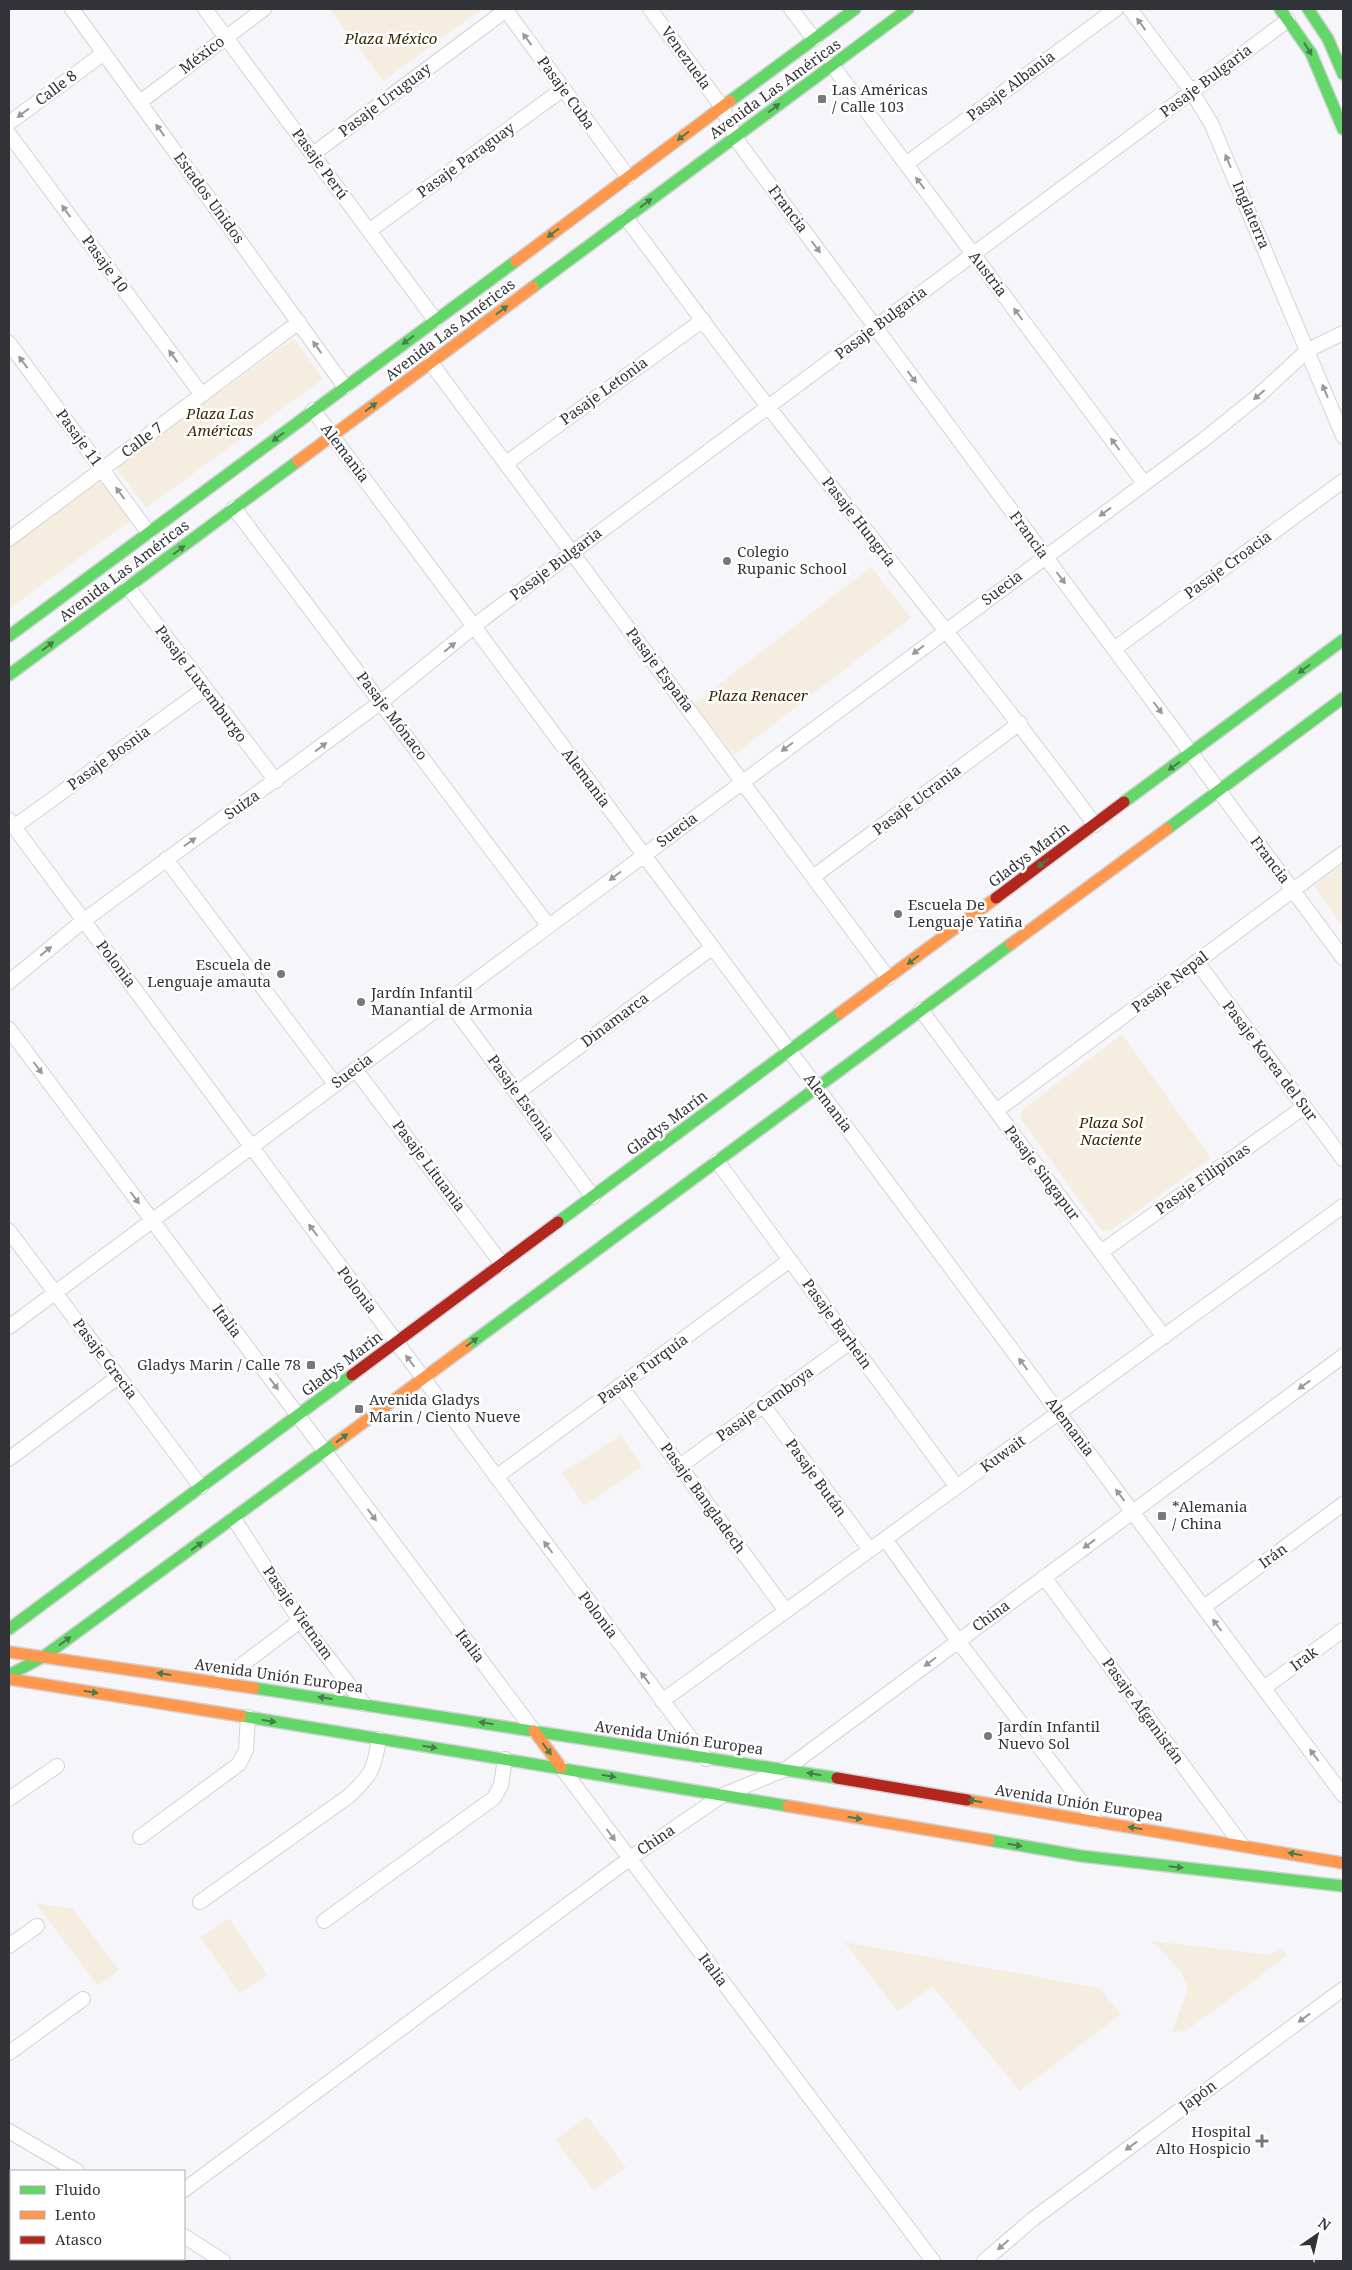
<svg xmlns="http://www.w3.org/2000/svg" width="1352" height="2270" font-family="'Noto Serif',serif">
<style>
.green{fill:#f5eee0}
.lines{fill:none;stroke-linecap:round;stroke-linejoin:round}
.street-casing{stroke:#d2d3d7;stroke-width:16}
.fast-casing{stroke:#d2d3d7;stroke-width:14}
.slow-casing{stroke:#d2d3d7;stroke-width:14}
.jam-casing{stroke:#d2d3d7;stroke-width:14}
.street{stroke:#fefefe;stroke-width:14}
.fast{stroke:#63d668;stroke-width:11}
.slow{stroke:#ff974d;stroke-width:11}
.jam{stroke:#b3261e;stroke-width:11}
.oneway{fill:#98989c}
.oneway2{fill:#487c4e}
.poi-dot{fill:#77777d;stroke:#fff;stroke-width:2}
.labels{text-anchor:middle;stroke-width:5;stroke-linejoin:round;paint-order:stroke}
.park-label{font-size:15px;font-style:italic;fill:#382903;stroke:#fff}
.street-label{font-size:15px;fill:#323339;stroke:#fff}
.poi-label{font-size:15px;fill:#323339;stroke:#fff;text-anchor:start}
</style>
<rect width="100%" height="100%" fill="#f6f6fa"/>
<!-- green -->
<path class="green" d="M330 9H482L383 81Z
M294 338 323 379 146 508 116 467Z
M104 478 134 518 9 609V547Z
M871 567 911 618 734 755 694 704Z
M1343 864V927L1314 886Z
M1122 1034 1211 1158 1108 1232 1101 1230 1020 1118 1022 1110Z
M621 1435 642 1467 584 1506 562 1473Z
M35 1903 73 1909 119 1970 98 1986Z
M229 1918 267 1975 240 1994 200 1937Z
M1152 1941 1271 1955 1280 1947 1288 1955 1186 2031 1172 2032 1188 1988 1180 1970Z
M844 1942 1099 1988 1121 2014 1020 2091 932 1986 898 2011Z
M587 2116 626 2167 594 2191 555 2140Z"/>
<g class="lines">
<defs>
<path id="street" d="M72 9 345 387
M205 9 435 320
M505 9 628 177
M650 9 722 107 735 137 747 154 1343 958
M791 9 814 39
M1130 9 1192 92 1211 123 1343 436
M832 65 1144 483
M140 102 264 9
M9 123 104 53
M9 134 202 395
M313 154 506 10
M906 164 1116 9
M626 218C674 281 720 346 770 409 878 547 990 683 1095 825
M369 231 563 89
M9 343 148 532
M431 363 888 978
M313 410 1343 1795
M506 463 703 320
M234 508 548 925
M9 539 299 322
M128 587 276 781
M1114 649 1343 481
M9 820 706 1759
M14 827 204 689
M166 859 335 1084
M813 877 1020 723
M1197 962 1343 1159
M9 982 83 921 381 702 487 616 1288 20
M448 1000 593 1197
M921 1010 1164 1337
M9 1029 534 1731
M355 1069 502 1264
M517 1093 713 947
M996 1111 1343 853
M717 1161 957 1487
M9 1231 201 1487
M1101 1252 1304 1107
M9 1327 1202 441 1258 396 1308 350 1343 333
M620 1385 786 1611
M763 1405 870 1550
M9 1459 118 1377
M680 1466 850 1342
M496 1477 790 1260
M234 1519 300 1621 364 1704
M885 1539 958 1641 1096 1821
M1044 1577 1241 1844
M1204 1607 1343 1504
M219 1682 300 1621
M1264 1688 1343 1630
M662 1701 1343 1206
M561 1767 933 2261
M9 1799 57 1766
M140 1837 239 1764 246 1750 248 1717
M200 1902 349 1796C372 1774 374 1770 379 1739
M324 1921 494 1798 501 1785 505 1759
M9 1946 37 1926
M9 2053 83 1999
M9 2131 77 2171
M184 2190 629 1859 723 1795 786 1769 1343 1356
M9 2213 11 2215
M184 2236 223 2261
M84 2259 89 2261
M19 2261 22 2259
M107 2261 108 2259
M984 2261 1033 2219 1343 1989"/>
<path id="fast" d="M1280 9 1311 53 1343 129
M1308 9 1328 39 1343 74
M730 101 855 9
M533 287 908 9
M9 636 516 261
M9 675 298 461
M1124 802 1343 640
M1167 829 1343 698
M558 1222 840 1013
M467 1346 1011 944
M9 1629 352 1375
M9 1675 43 1657 337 1442
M254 1688 837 1778
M241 1716 788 1806
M989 1840 1081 1856 1343 1886"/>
<path id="slow" d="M516 261 730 101
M298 461 533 287
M1011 944 1167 829
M840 1013 996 898
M337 1442 467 1346
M9 1652 254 1688
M9 1679 241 1716
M534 1731 561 1767
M967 1800 1343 1863
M788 1806 989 1840"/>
<path id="jam" d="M996 898 1124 802
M352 1375 558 1222
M837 1778 967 1800"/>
</defs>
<!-- street casing -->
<use href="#street" class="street-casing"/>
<!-- fast casing -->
<use href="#fast" class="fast-casing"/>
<!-- slow casing -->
<use href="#slow" class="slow-casing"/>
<!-- jam casing -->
<use href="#jam" class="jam-casing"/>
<!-- street -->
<use href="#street" class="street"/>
<!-- fast -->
<use href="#fast" class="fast"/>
<!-- slow -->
<use href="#slow" class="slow"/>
<!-- jam -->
<use href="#jam" class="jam"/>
</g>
<!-- one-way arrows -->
<defs><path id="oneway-solid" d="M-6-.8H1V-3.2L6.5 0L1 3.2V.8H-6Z" transform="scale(1.25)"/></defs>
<g class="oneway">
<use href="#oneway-solid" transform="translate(1141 24) rotate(-126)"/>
<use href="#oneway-solid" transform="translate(527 39) rotate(-126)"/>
<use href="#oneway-solid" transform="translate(23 113) rotate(143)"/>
<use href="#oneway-solid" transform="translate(160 130) rotate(-126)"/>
<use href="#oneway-solid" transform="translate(1228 161) rotate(-113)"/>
<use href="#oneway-solid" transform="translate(920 183) rotate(-127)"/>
<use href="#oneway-solid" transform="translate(66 211) rotate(-126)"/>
<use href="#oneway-solid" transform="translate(816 247) rotate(53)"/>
<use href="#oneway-solid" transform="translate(1018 314) rotate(-127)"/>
<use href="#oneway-solid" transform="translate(317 347) rotate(-126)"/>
<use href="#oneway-solid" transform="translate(173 356) rotate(-126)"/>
<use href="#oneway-solid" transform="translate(23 362) rotate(-126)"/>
<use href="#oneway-solid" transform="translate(912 377) rotate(53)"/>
<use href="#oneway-solid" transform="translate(1325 391) rotate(-112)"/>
<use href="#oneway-solid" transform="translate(1259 395) rotate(139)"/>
<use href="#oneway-solid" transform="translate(1115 444) rotate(-127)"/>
<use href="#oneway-solid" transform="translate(120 493) rotate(-126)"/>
<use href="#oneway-solid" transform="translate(1105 512) rotate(144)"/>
<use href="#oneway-solid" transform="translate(1061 578) rotate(53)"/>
<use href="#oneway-solid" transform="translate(450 647) rotate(-39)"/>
<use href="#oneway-solid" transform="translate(918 650) rotate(143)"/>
<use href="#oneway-solid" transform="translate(1158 708) rotate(53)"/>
<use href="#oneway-solid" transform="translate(321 747) rotate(-37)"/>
<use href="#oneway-solid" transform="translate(787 747) rotate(143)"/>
<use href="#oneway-solid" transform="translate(190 842) rotate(-35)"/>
<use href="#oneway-solid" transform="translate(615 876) rotate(143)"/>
<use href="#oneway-solid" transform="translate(46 951) rotate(-39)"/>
<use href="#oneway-solid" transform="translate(38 1068) rotate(53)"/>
<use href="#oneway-solid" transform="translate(135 1198) rotate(53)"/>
<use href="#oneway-solid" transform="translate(313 1230) rotate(-127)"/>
<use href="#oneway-solid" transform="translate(410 1361) rotate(-127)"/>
<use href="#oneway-solid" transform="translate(1023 1364) rotate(-127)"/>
<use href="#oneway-solid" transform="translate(274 1384) rotate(53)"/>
<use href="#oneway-solid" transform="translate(1304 1385) rotate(144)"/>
<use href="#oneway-solid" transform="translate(1120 1495) rotate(-127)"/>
<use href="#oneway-solid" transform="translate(372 1515) rotate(53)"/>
<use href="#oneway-solid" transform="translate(1089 1544) rotate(144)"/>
<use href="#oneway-solid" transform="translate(548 1547) rotate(-127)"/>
<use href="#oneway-solid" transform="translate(1217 1625) rotate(-127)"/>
<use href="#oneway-solid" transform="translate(930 1662) rotate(143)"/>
<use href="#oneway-solid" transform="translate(645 1678) rotate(-127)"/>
<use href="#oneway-solid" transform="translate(1314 1755) rotate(-127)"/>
<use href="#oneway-solid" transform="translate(611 1835) rotate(53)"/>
<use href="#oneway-solid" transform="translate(1304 2018) rotate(144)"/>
<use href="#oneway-solid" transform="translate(1131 2146) rotate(144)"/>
<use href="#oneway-solid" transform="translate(1003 2245) rotate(139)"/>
</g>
<g class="oneway2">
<use href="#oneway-solid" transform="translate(1308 49) rotate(58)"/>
<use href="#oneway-solid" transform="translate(774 108) rotate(-37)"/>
<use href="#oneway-solid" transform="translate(683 136) rotate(143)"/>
<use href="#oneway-solid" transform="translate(646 203) rotate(-37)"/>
<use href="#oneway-solid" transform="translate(553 233) rotate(143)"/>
<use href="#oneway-solid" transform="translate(502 310) rotate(-37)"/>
<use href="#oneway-solid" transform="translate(408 340) rotate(143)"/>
<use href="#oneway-solid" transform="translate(371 407) rotate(-37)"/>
<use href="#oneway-solid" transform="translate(278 437) rotate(143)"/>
<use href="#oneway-solid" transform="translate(179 550) rotate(-37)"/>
<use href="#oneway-solid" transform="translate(48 646) rotate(-37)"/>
<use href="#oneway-solid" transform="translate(1304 669) rotate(143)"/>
<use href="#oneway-solid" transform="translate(1174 766) rotate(144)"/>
<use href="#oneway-solid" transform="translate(1043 863) rotate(143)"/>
<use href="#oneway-solid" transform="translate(913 960) rotate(143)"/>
<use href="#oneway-solid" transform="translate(472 1342) rotate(-36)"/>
<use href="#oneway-solid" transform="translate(342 1438) rotate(-36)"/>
<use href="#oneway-solid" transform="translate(197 1546) rotate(-36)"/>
<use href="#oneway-solid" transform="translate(65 1641) rotate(-36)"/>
<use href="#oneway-solid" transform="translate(164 1674) rotate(-172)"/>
<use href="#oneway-solid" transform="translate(91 1692) rotate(9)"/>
<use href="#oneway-solid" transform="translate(325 1698) rotate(-172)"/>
<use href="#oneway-solid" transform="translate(269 1721) rotate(9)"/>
<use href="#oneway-solid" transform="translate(486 1723) rotate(-171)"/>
<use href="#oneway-solid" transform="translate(430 1747) rotate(9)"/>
<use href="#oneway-solid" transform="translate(547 1749) rotate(53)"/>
<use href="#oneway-solid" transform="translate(814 1774) rotate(-170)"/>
<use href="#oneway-solid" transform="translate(609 1776) rotate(10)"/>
<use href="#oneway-solid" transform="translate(975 1801) rotate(-170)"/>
<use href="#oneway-solid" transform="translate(855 1818) rotate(10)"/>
<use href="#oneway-solid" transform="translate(1135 1828) rotate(-171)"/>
<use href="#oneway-solid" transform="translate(1015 1845) rotate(10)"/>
<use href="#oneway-solid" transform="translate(1295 1854) rotate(-170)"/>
<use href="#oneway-solid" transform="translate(1176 1867) rotate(6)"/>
</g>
<!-- markers -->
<g class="poi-dot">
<rect x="817" y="94" width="10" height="10" rx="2.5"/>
<circle cx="727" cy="561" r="5"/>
<circle cx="898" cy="914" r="5"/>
<circle cx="281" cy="974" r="5"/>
<circle cx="361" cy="1002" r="5"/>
<rect x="306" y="1360" width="10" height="10" rx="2.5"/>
<rect x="354" y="1404" width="10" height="10" rx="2.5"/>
<rect x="1157" y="1511" width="10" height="10" rx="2.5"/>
<circle cx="988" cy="1736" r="5"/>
<path d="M1259.5 2133.5h5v5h5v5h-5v5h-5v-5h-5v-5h5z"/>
</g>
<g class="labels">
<!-- park labels -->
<g class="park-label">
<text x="391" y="44">Plaza México</text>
<text x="220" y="419">Plaza Las<tspan x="220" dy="17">Américas</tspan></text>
<text x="758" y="701">Plaza Renacer</text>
<text x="1111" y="1128">Plaza Sol<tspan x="1111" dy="17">Naciente</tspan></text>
</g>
<!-- street labels -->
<g class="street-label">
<text transform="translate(202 55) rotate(-37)" y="5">México</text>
<text transform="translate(686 58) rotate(54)" y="5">Venezuela</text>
<text transform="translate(1206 81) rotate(-37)" y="5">Pasaje Bulgaria</text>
<text transform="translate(1011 86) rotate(-37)" y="5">Pasaje Albania</text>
<text transform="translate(56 88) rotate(-37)" y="5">Calle 8</text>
<text transform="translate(775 89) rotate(-36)" y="5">Avenida Las Américas</text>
<text transform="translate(566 93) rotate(54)" y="5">Pasaje Cuba</text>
<text transform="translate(385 100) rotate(-37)" y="5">Pasaje Uruguay</text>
<text transform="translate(466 160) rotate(-36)" y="5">Pasaje Paraguay</text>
<text transform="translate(320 164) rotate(54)" y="5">Pasaje Perú</text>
<text transform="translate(209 198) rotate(54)" y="5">Estados Unidos</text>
<text transform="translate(788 209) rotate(53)" y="5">Francia</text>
<text transform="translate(1251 215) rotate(67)" y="5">Inglaterra</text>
<text transform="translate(105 264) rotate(54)" y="5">Pasaje 10</text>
<text transform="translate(988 274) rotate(53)" y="5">Austria</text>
<text transform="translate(881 323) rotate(-37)" y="5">Pasaje Bulgaria</text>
<text transform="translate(450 330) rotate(-37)" y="5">Avenida Las Américas</text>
<text transform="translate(604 391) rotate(-36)" y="5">Pasaje Letonia</text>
<text transform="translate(79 438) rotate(54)" y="5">Pasaje 11</text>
<text transform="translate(142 440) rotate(-37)" y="5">Calle 7</text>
<text transform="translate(345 453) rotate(53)" y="5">Alemania</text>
<text transform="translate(859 522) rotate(52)" y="5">Pasaje Hungría</text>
<text transform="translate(1029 535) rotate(54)" y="5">Francia</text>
<text transform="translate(556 564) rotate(-37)" y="5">Pasaje Bulgaria</text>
<text transform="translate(1228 565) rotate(-36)" y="5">Pasaje Croacia</text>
<text transform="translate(124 571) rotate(-37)" y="5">Avenida Las Américas</text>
<text transform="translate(1002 588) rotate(-37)" y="5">Suecia</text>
<text transform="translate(660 670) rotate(53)" y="5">Pasaje España</text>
<text transform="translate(201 684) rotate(53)" y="5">Pasaje Luxemburgo</text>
<text transform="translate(392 716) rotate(53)" y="5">Pasaje Mónaco</text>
<text transform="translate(109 758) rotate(-36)" y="5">Pasaje Bosnia</text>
<text transform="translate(586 778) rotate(53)" y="5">Alemania</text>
<text transform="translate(917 800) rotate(-37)" y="5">Pasaje Ucrania</text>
<text transform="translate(242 805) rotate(-35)" y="5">Suiza</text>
<text transform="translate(677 830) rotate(-37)" y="5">Suecia</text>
<text transform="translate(1029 855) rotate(-37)" y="5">Gladys Marín</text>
<text transform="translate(1270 860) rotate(53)" y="5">Francia</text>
<text transform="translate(116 964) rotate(53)" y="5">Polonia</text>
<text transform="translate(1170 982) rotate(-37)" y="5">Pasaje Nepal</text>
<text transform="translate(615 1020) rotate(-37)" y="5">Dinamarca</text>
<text transform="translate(1270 1061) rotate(53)" y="5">Pasaje Korea del Sur</text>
<text transform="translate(352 1071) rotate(-37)" y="5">Suecia</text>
<text transform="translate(521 1098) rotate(54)" y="5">Pasaje Estonia</text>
<text transform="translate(828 1103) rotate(53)" y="5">Alemania</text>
<text transform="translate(667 1123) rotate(-37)" y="5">Gladys Marín</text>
<text transform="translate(429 1166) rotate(53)" y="5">Pasaje Lituania</text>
<text transform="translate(1042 1173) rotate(53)" y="5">Pasaje Singapur</text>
<text transform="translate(1203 1179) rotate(-35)" y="5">Pasaje Filipinas</text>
<text transform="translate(357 1290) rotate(53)" y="5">Polonia</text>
<text transform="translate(227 1321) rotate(53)" y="5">Italia</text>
<text transform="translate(837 1324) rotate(54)" y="5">Pasaje Barhein</text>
<text transform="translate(105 1359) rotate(53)" y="5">Pasaje Grecia</text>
<text transform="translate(342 1364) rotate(-37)" y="5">Gladys Marín</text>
<text transform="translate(643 1369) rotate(-36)" y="5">Pasaje Turquía</text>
<text transform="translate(765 1404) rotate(-36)" y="5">Pasaje Camboya</text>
<text transform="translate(1070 1427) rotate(53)" y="5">Alemania</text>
<text transform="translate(1003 1454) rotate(-36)" y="5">Kuwait</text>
<text transform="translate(816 1478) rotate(54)" y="5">Pasaje Bután</text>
<text transform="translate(703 1498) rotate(54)" y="5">Pasaje Bangladech</text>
<text transform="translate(1273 1556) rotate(-36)" y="5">Irán</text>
<text transform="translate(298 1613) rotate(55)" y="5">Pasaje Vietnam</text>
<text transform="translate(598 1615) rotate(53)" y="5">Polonia</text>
<text transform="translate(991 1616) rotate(-36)" y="5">China</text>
<text transform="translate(470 1646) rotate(53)" y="5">Italia</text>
<text transform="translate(1304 1659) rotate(-37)" y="5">Irak</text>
<text transform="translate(279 1676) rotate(8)" y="5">Avenida Unión Europea</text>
<text transform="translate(1143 1711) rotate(54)" y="5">Pasaje Afganistán</text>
<text transform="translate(679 1738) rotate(8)" y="5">Avenida Unión Europea</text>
<text transform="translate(1079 1803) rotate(9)" y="5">Avenida Unión Europea</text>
<text transform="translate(656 1840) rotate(-34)" y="5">China</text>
<text transform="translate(713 1970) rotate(53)" y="5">Italia</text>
<text transform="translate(1198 2096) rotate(-36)" y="5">Japón</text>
</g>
<!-- poi labels -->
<g class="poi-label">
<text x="832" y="95">Las Américas<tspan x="832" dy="17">/ Calle 103</tspan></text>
<text x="737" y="557">Colegio<tspan x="737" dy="17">Rupanic School</tspan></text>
<text x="908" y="910">Escuela De<tspan x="908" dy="17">Lenguaje Yatiña</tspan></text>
<text x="271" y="970" text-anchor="end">Escuela de<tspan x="271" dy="17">Lenguaje amauta</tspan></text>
<text x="371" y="998">Jardín Infantil<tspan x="371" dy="17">Manantial de Armonia</tspan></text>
<text x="301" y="1370" text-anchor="end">Gladys Marin / Calle 78</text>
<text x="369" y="1405">Avenida Gladys<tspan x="369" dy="17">Marin / Ciento Nueve</tspan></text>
<text x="1172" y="1512">*Alemania<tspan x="1172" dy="17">/ China</tspan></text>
<text x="998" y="1732">Jardín Infantil<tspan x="998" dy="17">Nuevo Sol</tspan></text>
<text x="1251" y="2137" text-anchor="end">Hospital<tspan x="1251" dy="17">Alto Hospicio</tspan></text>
</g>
</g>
<!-- border -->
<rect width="1352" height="2270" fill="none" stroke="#323339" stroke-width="20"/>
<!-- legend -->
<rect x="10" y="2170" width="175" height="90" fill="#ffffff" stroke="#adadb0"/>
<rect x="20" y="2186" width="25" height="8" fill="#63d668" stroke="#adadb0"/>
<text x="55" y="2195" font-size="15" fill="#323339">Fluido</text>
<rect x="20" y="2211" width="25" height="8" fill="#ff974d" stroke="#adadb0"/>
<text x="55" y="2220" font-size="15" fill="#323339">Lento</text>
<rect x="20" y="2236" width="25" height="8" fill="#b3261e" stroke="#adadb0"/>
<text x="55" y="2245" font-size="15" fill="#323339">Atasco</text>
<!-- north arrow -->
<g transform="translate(1317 2235) rotate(34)" stroke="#ffffff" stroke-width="4" paint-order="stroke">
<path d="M0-4L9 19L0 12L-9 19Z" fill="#323339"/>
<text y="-8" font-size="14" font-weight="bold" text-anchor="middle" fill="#323339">N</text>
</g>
</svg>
